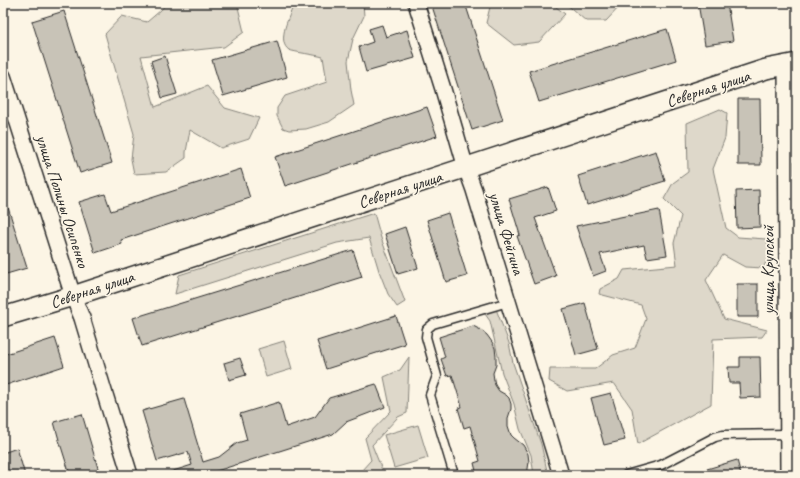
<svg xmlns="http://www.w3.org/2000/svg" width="800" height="478" font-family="Caveat,sans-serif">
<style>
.green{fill:#ded8ca;stroke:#84827a}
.building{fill:#c8c3b7;stroke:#2b2b2b}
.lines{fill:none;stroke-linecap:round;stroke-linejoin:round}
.service-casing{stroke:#2b2b2b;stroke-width:11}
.minor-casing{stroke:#2b2b2b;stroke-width:18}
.tertiary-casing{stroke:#2b2b2b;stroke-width:22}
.service{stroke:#fcf5e5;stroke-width:8}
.minor{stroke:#fcf5e5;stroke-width:15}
.tertiary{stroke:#fcf5e5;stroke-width:19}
.labels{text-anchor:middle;stroke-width:3.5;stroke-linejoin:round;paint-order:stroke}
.street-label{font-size:17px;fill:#2b2b2b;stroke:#fcf5e5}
</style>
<rect width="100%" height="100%" fill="#fcf5e5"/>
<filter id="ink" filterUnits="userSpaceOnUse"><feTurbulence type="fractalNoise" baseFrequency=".025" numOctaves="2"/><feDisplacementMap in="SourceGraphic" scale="8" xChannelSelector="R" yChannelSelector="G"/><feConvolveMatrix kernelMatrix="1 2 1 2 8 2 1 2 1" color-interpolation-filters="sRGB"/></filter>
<g filter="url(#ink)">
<!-- green -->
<path class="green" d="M167 3H237L244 32 224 47 141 56 155 107 207 86 225 108 259 118 249 139 221 148 190 130 186 152V158L166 172 134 174 131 159 134 134 105 34 122 16 147 22 161 10Z
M302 3H363L364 16 353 39 348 61 351 90 354 105 329 122 306 129 289 130 283 128 277 116V108L285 96 327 82 323 57C317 55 293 52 289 50 277 42 288 19 292 9Z
M491 3H551L565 14 539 42 514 45 486 23Z
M565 3H623L606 21H586Z
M720 109 727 113 725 138 713 169 726 228 738 237 766 239 771 253 763 268 745 267 723 255 706 280 724 319 767 330 762 337 713 339 711 404 638 444 632 409 614 383 567 391 549 381 550 369H595L613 355 635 348 646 319 641 305 599 294 600 289 619 279 624 270 677 265 674 243 681 216 664 199 673 183 688 172 687 123Z
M374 213 381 238 405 302 397 307 388 294 379 271 369 238 337 243 175 294 179 275Z
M496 309 509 343 513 363 541 444 548 475H534L531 455 520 429 514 404 502 373 490 321 485 314Z
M284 341 292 369 266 377 258 349Z
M409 357 407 413 398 417 372 445 384 475H361V471L371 460 365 438 391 411 384 377 400 370Z
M418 425 428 458 394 468 384 435Z"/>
<!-- building -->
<path class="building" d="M431 3H465L503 120 472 130Z
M698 3H727L733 41 705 45Z
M64 11 112 163 80 173 32 21Z
M382 25 386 37 407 30 415 58 366 72 359 47 373 42 369 29Z
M667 29 676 60 539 102 529 71Z
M277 41 287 77 223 96 212 60Z
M165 56 177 94 162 98 151 61Z
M738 99H760L761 165H738Z
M427 107 437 136 285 186 275 157Z
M656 151 665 181 587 205 578 176Z
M241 169 250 198 121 240 122 244 95 253 79 202 105 194 111 211Z
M548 187 556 211 535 218 556 276 534 284 517 236 520 235 509 199Z
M759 190 760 227 737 228 736 191Z
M6 201 27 268 3 275V202Z
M659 210 667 255 647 258 644 245 600 254 606 271 593 276 576 226 630 215V216Z
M448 213 467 276 446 282 427 220Z
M405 227 418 268 398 274 385 234Z
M353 250 362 277 142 346 133 318Z
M737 284H758V317H737Z
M585 303 598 349 576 355 563 309Z
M396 316 405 344 326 369 317 341Z
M473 326 481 330 487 335 492 342 495 348 496 357V365L493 373 494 380 495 385 499 391 506 395 509 398 511 404V409L508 418V426L511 435 514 438 523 445 528 454 529 462 527 475H477L474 463 480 461 470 426 464 428 458 408 462 407 452 375 447 376 441 359 445 357 439 337Z
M55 338 64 366 3 386V355Z
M740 357H760L761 397 740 398 739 383H729L728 367H740Z
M240 358 246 375 229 380 224 363Z
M376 384 385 407 346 422 333 434 207 474V475H171L170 472 192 465 188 452 157 461 142 411 184 399 203 462 219 457 237 443 247 440 240 414 279 402 286 427 315 417 329 398Z
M611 393 625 440 604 445 591 398Z
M82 414 100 475H70L59 440 54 422Z
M17 448 25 475H3V453Z
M737 460 741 475H697V472Z"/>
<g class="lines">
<defs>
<path id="service" d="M454 475 430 395 437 376 426 337 427 329 433 324 508 302
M626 475 661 465 715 437 723 435 788 434"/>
<path id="minor" d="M416 3 443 89 466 168 474 190 561 475
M786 64 788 475
M3 76 73 296 82 318 103 388 130 475"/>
<path id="tertiary" d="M3 317 73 296 766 69 797 63"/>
</defs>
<!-- service casing -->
<use href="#service" class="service-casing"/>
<!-- minor casing -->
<use href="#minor" class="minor-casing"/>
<!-- tertiary casing -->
<use href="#tertiary" class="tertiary-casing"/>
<!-- service -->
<use href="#service" class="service"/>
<!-- minor -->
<use href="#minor" class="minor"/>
<!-- tertiary -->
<use href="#tertiary" class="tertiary"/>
</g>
</g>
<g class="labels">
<!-- street labels -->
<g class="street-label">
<text transform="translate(708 88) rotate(-18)" y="6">Северная улица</text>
<text transform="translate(400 189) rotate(-18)" y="6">Северная улица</text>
<text transform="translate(63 201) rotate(72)" y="6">улица Полины Осипенко</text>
<text transform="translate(507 233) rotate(73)" y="6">улица Фейгина</text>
<text transform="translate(768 270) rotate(-90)" y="6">улица Крупской</text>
<text transform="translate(92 289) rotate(-18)" y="6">Северная улица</text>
</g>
</g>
<!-- margin -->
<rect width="800" height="478" fill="none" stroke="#fcf5e5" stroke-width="16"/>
<rect x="8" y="8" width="784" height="462" fill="none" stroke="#2b2b2b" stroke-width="1.5" filter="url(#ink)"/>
</svg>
